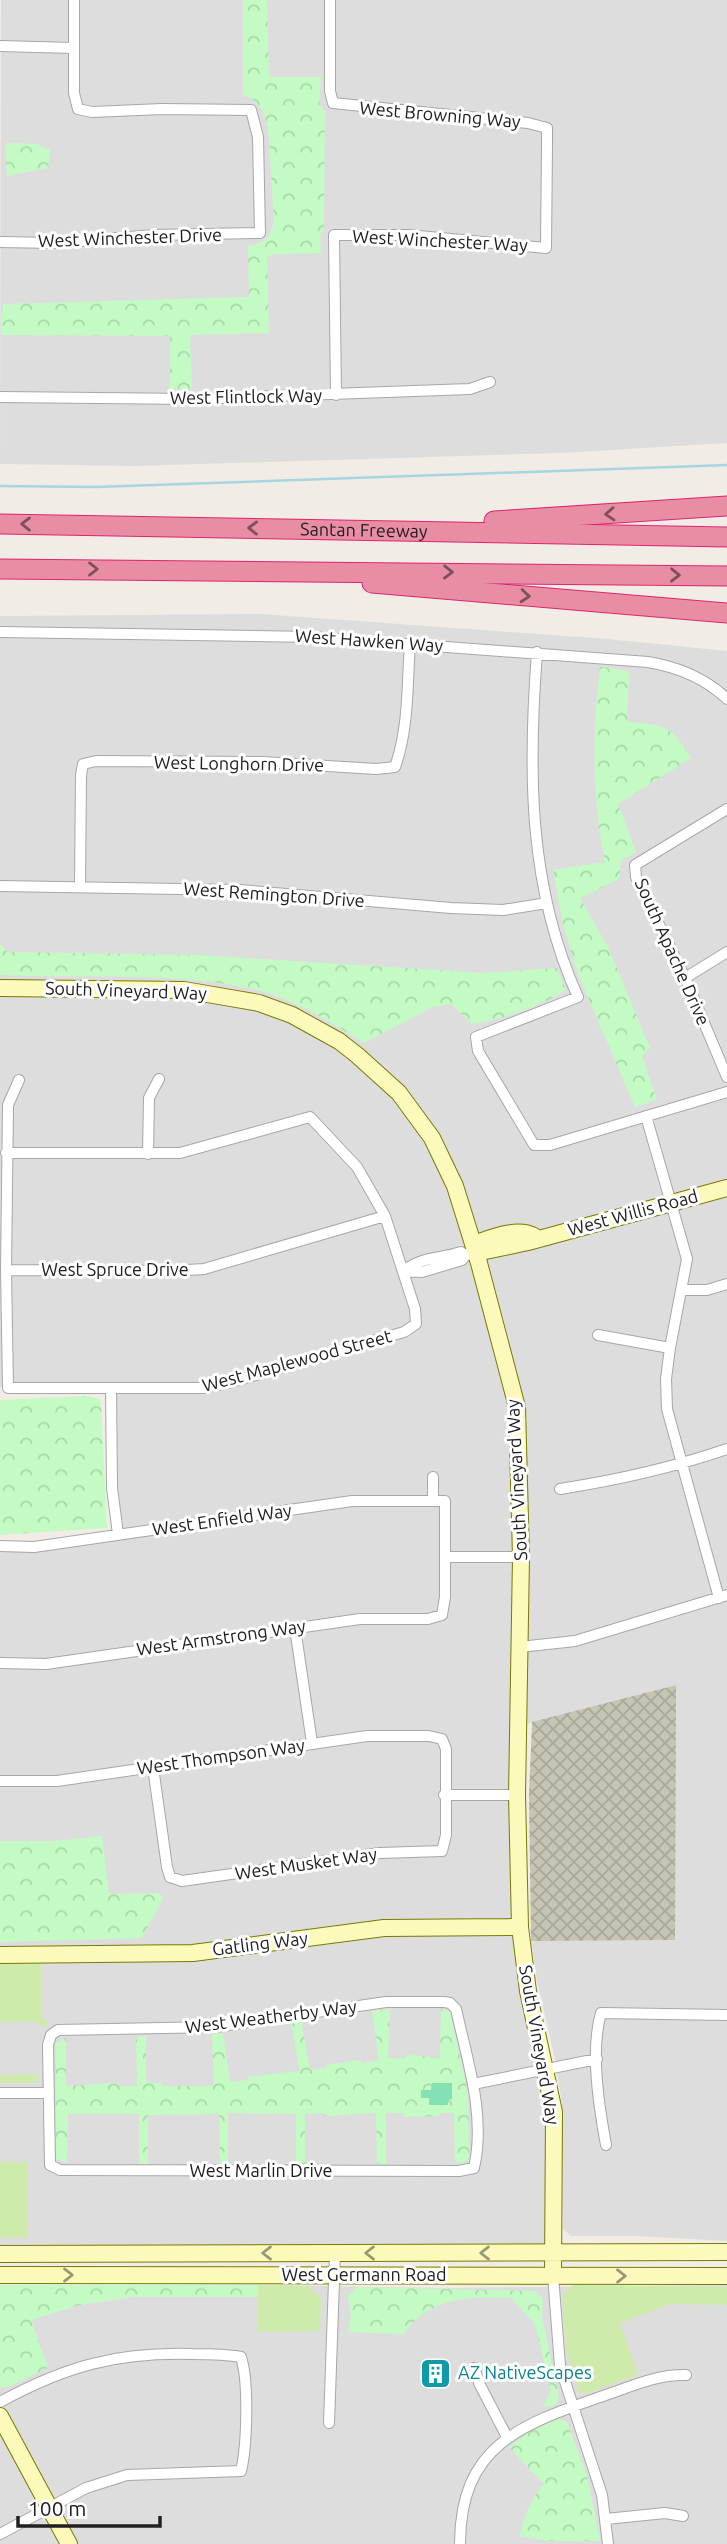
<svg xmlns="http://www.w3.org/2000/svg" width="727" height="2544" font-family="Ubuntu,sans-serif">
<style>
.residential{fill:#dedddd}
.construction{fill:url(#construction-cross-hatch)}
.grass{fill:#cfebac}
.park{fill:url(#park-crowns)}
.pitch{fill:#83e1b6}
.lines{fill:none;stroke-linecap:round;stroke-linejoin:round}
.stream{stroke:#a6d6df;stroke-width:2.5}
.street-casing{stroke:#a7a7a7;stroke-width:12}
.secondary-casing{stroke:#777b03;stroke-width:18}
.highway-casing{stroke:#de2471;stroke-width:21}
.street{stroke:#fff;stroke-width:10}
.secondary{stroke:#fbfaba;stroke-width:16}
.highway{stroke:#e98da5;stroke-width:19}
.oneway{stroke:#7a515c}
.oneway2{stroke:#989875}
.labels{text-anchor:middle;stroke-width:6;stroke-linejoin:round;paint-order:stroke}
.street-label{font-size:18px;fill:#202020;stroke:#fff}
.culture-label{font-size:18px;fill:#0d838f;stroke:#fff;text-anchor:start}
</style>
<defs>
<pattern id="construction-cross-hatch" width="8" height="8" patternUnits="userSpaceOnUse" patternTransform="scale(1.75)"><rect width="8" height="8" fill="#c6c4b2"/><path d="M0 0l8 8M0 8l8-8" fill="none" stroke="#aaa899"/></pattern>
<pattern id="park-crowns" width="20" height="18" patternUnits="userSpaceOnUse" patternTransform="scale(1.75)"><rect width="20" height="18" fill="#c4fbc4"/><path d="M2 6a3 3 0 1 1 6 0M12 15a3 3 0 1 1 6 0" fill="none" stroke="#a8d7a8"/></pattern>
</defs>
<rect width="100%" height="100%" fill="#f1ede6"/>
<!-- residential -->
<path class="residential" d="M1 0H727V443L561 453 136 466 0 464Z
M261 614 608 639 727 651V2241L635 2236H571L563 2229 562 2104 555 2059 537 1981 531 1941 675 1940V1685L519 1726 520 1927 547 2070 553 2253 0 2254V1546L118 1535 111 1389 0 1387V616Z
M0 2285H258L450 2288 727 2285V2544H0Z"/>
<!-- construction -->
<path class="construction" d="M676 1685 675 1940 531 1941 529 1795 532 1722Z"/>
<!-- grass -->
<path class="grass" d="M41 1963V2016L48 2023 44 2028 38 2022H0V1964Z
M40 2074 35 2083H0V2075Z
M0 2162H27V2237L0 2238Z
M258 2285 308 2286 321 2298 320 2331 258 2332Z
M573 2285 727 2287V2305L671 2304 620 2323 638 2375 584 2394 578 2391 566 2350 562 2296Z"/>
<!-- park -->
<path class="park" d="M243 0H267L269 77H321L319 103 325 112 324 229 320 235 321 253 274 254 267 258 269 333 190 335 192 389H170V336L1 335 3 304 249 297 248 246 258 244 269 237 274 222 268 128 263 111 253 99 243 95Z
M5 143 36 144 50 150 48 168 7 176Z
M600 667 629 671 627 722C665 725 671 725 691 758L618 804 636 852 621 860 619 879 580 898 608 947 650 1048 642 1056 657 1100 635 1107 578 974 563 924 553 870 605 862C592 795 592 734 600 667Z
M0 944 7 952 198 955 482 973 557 968 566 990C537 1007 505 1019 472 1024L451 1004 433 1007 364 1043C329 1021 293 998 253 989 173 971 82 979 0 975Z
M90 1396 100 1400 101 1403 107 1528 0 1535V1400Z
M102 1836 109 1894 158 1893 163 1898 142 1938 0 1942V1841H54Z
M441 2008 450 2012 468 2093 469 2156 464 2163 455 2162 454 2113H439V2116L404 2117 403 2113H386V2164L377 2163 376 2113 324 2116V2113L305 2114V2164L296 2163V2114L228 2113V2163H220L219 2114 148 2115V2164H139V2114H68L67 2163 55 2158 56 2043 66 2037V2086L118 2083 119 2086H137L136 2037 146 2036V2082L162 2083 163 2086H214L212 2034H223L230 2082 248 2080V2077L300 2071 291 2023 301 2021 310 2070 327 2068 326 2065 361 2060 362 2063 379 2060 372 2011 390 2009 388 2058 406 2059V2055L440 2058Z
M0 2285H258V2297H133L80 2305 31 2320 48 2368 8 2387H0Z
M358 2287 535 2291 543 2299 542 2317 559 2397 555 2405 543 2407 551 2391 535 2324 511 2298C471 2297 428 2296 404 2334L348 2332 351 2315 348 2296Z
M559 2419 567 2422 587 2476 600 2541H549L520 2536C524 2515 530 2501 544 2484L509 2447 532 2430Z"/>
<!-- pitch -->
<path class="pitch" d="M432 2083H452V2099L448 2100V2105H429V2098H421V2090H431Z"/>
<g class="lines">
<!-- stream -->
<path class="stream" d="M0 486 96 487 727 465"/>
<defs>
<path id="street" d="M330 0V91L333 103 528 123 547 128V145L546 248 408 235H334L336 395
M0 46 74 48
M0 242 56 243 154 235 260 233 258 137 251 110 162 109 92 112 78 109 74 93V0
M0 397 194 399 470 389 490 382
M0 632 312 637 648 662C678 667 705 678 727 699
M537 652C528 770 528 887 578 997L476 1037 478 1051 534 1145H550L727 1092
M727 809 635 865 636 877 685 978 727 1077
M0 886 240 890 451 908 503 910 547 903
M80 887 81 775 83 764 96 761 263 762 376 769 395 767C409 728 407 684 410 643
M685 978 727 952
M646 1116 687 1259 670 1348 666 1379 667 1409 719 1598
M6 1153H180L310 1117 357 1167 385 1216 415 1309 416 1324 404 1332 228 1383 204 1388H8L6 1270 8 1105 19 1080
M148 1154 149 1098 159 1079
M6 1270 171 1271 204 1269 385 1216
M403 1271C426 1255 437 1260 461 1252L466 1255 476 1253
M403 1271 422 1272 462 1260 466 1255
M682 1290H707L727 1284
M598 1335 670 1348
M111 1388 112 1488 118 1534
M560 1489C618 1480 672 1468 727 1449
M433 1501V1477
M0 1546 34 1547 352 1501H445V1597L442 1615 428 1619H360L46 1664 0 1663
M445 1557H521
M295 1628 312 1743
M520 1647 575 1641 727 1595
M0 1781H57L367 1736H429L442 1739 446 1749V1835L442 1851 380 1853 182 1881 170 1877 167 1867 153 1767
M444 1795H517
M386 2002H444L450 2003 456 2009C467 2060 486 2115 474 2168L459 2171 60 2170 50 2165 48 2045 51 2035 58 2030 215 2027Z
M473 2084 597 2059
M0 2093H48
M606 2145C599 2107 590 2051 601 2013L727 2015
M553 2275 560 2366 602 2495 608 2544
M474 2368 480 2385 507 2437
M0 2402C66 2366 117 2352 192 2354 209 2354 225 2354 241 2357 249 2382 247 2446 241 2471L127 2475 86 2488 0 2534
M329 2423 335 2253
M606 2519 665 2513 683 2516
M460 2544C460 2444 523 2424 603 2396 630 2387 657 2374 686 2375"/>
<path id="secondary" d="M0 988 184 990 259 1003 292 1015 339 1041 357 1055 399 1093 432 1138 455 1186 479 1263 517 1407 521 1557 517 1795 520 1927 528 1991 554 2112 553 2275
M473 1244C492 1238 516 1227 534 1236
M476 1253 528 1242 727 1188
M0 1955 193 1953 384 1928 520 1927
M0 2254 727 2252
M0 2275 727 2276
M0 2416 69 2544"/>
<g id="highway">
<path d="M494 521 727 506"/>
<path id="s1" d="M0 524 727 537"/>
<path d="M0 569 727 576"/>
<path d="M372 583 727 613"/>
</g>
</defs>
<!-- street casing -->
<use href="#street" class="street-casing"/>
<!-- secondary casing -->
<use href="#secondary" class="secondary-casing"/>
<!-- highway casing -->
<use href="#highway" class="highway-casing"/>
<!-- street -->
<use href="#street" class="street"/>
<!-- secondary -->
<use href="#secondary" class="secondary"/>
<!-- highway -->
<use href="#highway" class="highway"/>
</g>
<!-- one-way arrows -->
<defs><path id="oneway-chevron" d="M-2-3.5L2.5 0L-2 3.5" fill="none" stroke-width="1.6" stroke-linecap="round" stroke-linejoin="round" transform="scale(1.75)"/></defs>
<g class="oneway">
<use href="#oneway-chevron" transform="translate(610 514) rotate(176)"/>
<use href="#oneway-chevron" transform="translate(26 524) rotate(-179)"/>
<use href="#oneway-chevron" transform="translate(253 528) rotate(-179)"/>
<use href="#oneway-chevron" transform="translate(93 569)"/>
<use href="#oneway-chevron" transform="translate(448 572) rotate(1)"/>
<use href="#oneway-chevron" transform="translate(675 575) rotate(1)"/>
<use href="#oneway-chevron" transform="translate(525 596) rotate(5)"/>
</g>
<g class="oneway2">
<use href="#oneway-chevron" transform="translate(267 2253) rotate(180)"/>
<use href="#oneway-chevron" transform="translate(370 2253) rotate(180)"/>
<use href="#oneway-chevron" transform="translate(485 2253) rotate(180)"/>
<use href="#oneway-chevron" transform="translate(68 2275)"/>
<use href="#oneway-chevron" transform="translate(621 2276)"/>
</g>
<!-- icons -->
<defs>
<symbol id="building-square" viewBox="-11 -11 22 22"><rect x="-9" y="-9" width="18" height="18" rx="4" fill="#0f9aa8" stroke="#fff"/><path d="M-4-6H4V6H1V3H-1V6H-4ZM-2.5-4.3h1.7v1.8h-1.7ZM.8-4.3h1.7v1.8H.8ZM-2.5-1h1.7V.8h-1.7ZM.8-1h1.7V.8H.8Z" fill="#fff"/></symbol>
</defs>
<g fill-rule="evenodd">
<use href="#building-square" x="418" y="2356" width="35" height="35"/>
</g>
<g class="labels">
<!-- street labels -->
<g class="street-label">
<text transform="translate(440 115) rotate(5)" y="6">West Browning Way</text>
<text transform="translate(130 238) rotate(-2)" y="6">West Winchester Drive</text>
<text transform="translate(440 241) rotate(3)" y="6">West Winchester Way</text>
<text transform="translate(246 397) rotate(-1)" y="6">West Flintlock Way</text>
<text dy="6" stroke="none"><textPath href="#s1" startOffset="364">Santan Freeway</textPath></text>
<text transform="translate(369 641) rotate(4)" y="6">West Hawken Way</text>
<text transform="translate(239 764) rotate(1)" y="6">West Longhorn Drive</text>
<text transform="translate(274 895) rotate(4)" y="6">West Remington Drive</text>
<text transform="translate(672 952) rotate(66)" y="6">South Apache Drive</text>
<text transform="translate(126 991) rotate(2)" y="6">South Vineyard Way</text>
<text transform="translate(633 1213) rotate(-15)" y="6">West Willis Road</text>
<text x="115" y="1276">West Spruce Drive</text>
<text transform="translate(297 1361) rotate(-15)" y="6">West Maplewood Street</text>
<text transform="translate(517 1480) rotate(-93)" y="6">South Vineyard Way</text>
<text transform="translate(222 1520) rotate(-8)" y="6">West Enfield Way</text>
<text transform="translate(221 1638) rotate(-8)" y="6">West Armstrong Way</text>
<text transform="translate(221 1757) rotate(-8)" y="6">West Thompson Way</text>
<text transform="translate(306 1864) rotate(-8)" y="6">West Musket Way</text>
<text transform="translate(260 1944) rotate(-7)" y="6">Gatling Way</text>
<text transform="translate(271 2017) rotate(-7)" y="6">West Weatherby Way</text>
<text transform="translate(539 2045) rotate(80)" y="6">South Vineyard Way</text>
<text x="261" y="2177">West Marlin Drive</text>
<text x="364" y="2281">West Germann Road</text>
</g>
<!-- culture labels -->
<g class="culture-label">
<text x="458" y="2379">AZ NativeScapes</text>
</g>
</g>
<!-- scale -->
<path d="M18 2516v10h142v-10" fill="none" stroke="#202020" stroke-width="3.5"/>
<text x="28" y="2516" font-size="21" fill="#202020" stroke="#ffffff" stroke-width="5" paint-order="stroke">100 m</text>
</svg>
